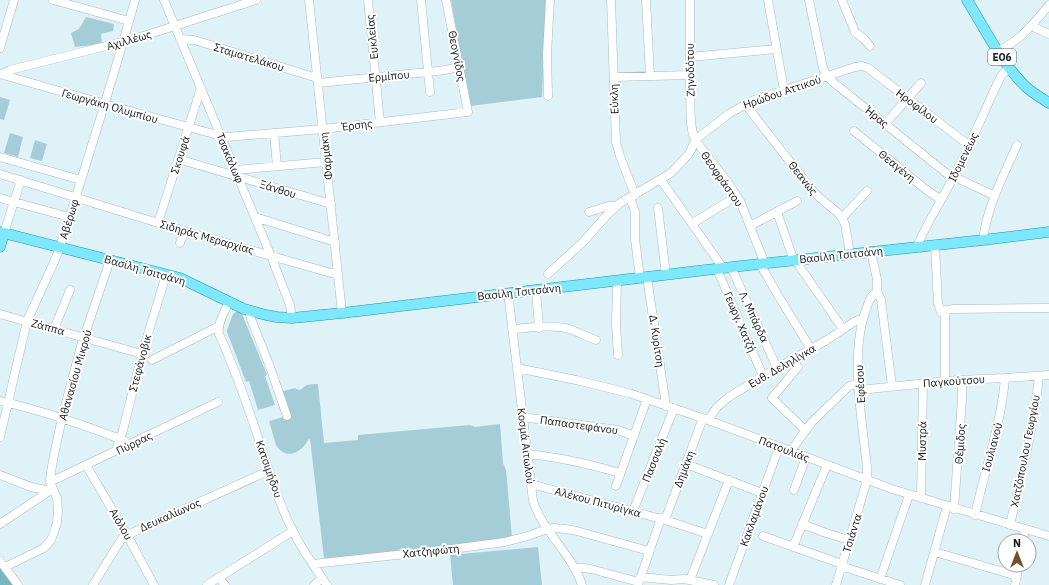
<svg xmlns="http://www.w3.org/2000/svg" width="1049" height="585" font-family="'IBM Plex Sans',sans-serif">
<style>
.green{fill:#a5cdd7}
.forest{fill:#7bb5c3}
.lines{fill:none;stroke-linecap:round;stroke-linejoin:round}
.minor-casing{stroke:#a8babf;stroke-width:9}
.major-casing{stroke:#1f96ab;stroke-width:11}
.minor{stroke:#fff;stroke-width:8}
.major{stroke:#7de8fb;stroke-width:10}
.labels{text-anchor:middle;stroke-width:4;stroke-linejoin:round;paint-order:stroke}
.shield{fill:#fff;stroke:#5a5f5f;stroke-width:1}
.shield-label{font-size:10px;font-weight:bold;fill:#131a1b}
.street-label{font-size:11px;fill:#131a1b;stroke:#fff}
</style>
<rect width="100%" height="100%" fill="#dff2f7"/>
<!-- green -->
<path class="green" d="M451 0H546L542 97 470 106Z
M86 17 114 24 113 31 101 34 102 44 75 47 71 33 79 29Z
M0 97 10 100 4 120 0 119Z
M10 133 23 137 18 157 4 153Z
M35 140 47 144 42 161 30 158Z
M237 311 242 314 267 375 265 376 275 405 258 410 249 381 246 382 227 332V330L233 314Z
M318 384 324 443 358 440V435L470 425 475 427 500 424 503 463 506 470 507 480 512 538 445 547 332 558H324L310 439 308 440C303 451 288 460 278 448 275 445 271 426 269 421L287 416 279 392 295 388C303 393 301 387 307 385 310 384 315 384 318 384Z
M538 547 542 585H453L450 555Z"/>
<!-- forest -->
<path class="forest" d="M0 567 16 585H0Z"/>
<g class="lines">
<defs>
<path id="minor" d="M53 0 129 21
M164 0 271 256 290 305 292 318
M309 0 342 313
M368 0 380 122
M421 0 430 92
M611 0 616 142 620 156 635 195
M646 0 650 76
M690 0C690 31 690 62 690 94 691 109 689 126 695 140L729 184 740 201 765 264
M768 0 784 90
M809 0 823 68 826 74 833 82 946 173 995 196
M842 0 855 32 864 39 870 46
M1031 26 1049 34
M180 39 194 40 317 78
M0 48 14 0
M998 51C1020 41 1034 23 1049 5
M690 57 776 49
M0 74 105 104 221 136 227 137 323 129 468 112 446 0
M2 74 10 70 134 39 256 0
M614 77 690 75
M318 83 428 72 445 70 459 67
M548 96 547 54 550 0
M745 104 812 190 820 198 838 213 842 218 845 224 850 254
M885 124 921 83
M854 131 924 188 941 200
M274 133 277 166
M0 157 81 180
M178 159 331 204
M235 170 326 162
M0 174 184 231 338 275
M661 180 723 268
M630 197 635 212V239L640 278
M0 198 69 217
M658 208 666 275
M589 212 608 206H617
M777 212 794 261
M255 217 335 242
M842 218 867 191
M158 223 201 88
M693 223 737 196
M750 226 797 201
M4 233 21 180
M983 240C987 206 1004 175 1017 145
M180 243 184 231
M935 245 938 304 941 312 952 309 1049 308
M917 247C927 222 942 200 954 176 971 144 985 109 1001 76L1009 67
M871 252 877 279V292
M795 260 843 329
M760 264 779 297 811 349
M731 267 777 368
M717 269 763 376
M548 274 582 243 608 214 620 203 671 173 688 155 691 150 695 140 730 113 754 100 855 67 862 66 868 68 970 146
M647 277 666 406
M617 281 616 324 618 355
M536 290 539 328
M877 292 879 295 881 300 892 386
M508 293 533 501C543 532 572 554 582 585
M229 301C225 312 217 323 219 334 235 369 247 404 259 440 269 471 278 502 293 531 302 550 315 568 327 585
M249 310 251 319 270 367 287 416
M0 314 142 354
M54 329 70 290
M512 329C530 328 551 324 569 329 578 332 587 337 596 340
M152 360 219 326
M798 367 772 398 805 430
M517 368 576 380 629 393 708 420 892 489 1049 536
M945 381V310
M859 390 958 380 1005 378 1049 375
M0 401C43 411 84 425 125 441
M522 417 618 430 634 436
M708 420 717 407 729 397 763 376 827 340 854 322 858 320 862 321
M0 437 27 321 55 260 60 247C86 165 112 83 135 0
M116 451 123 430 142 354 166 275
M791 451 800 438 812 422 849 386 859 384
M527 454C559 457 589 464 620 473
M686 464 762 493
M86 465 127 535 154 585
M0 475 31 487 51 491
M50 482 218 402
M531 484 665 520 708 534
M616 486 647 399
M794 490 806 457
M921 498 923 383
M954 509 962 399V380
M633 511 674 408
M975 515C985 469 1001 425 1005 378
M665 520 703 418
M0 524 51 490
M802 524 826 533 849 540
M1010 525C1021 476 1034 427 1039 376
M763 536 842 564
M1023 541 1025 530
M793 547 827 465
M935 552 1017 576
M0 561 18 585
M313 564 452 549 505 542 528 536 547 529 555 528 573 530 649 551
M841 566 900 585
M5 567 44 548 51 540 54 532 57 523 58 510 57 498 50 482 51 472 54 455 62 418 81 346 110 260
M574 568H584L591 569 639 582
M640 577 671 580 684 579 714 585
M219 578 225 585
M880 579 909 495
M690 580 729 480
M93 585 117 546 123 537 268 471
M207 585 293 531
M314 585 322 578
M638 585 661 518
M729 585 779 447
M836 585 867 480V467C862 420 849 351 867 307 869 301 871 295 877 292
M925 585 947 506
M1015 585 1019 565"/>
<path id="major" d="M967 0C985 29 1002 64 1026 87 1033 93 1041 98 1049 103
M0 232 180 278 244 309 266 315 277 317 292 318 342 313 723 268 983 240 1049 232
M0 247 4 233"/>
</defs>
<!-- minor casing -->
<use href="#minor" class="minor-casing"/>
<!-- major casing -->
<use href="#major" class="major-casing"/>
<!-- minor -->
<use href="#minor" class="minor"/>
<!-- major -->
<use href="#major" class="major"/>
</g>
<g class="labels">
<!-- shield labels -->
<rect class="shield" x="988" y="49" width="28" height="16" rx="3"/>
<g class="shield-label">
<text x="1002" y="61">ΕΟ6</text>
</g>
<!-- street labels -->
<g class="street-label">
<text transform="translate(372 37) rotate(-96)" y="4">Ευκλείας</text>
<text transform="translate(129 40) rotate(-16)" y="4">Αχιλλέως</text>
<text transform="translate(457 56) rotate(79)" y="4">Θεογνίδος</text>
<text transform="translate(249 57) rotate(17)" y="4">Σταματελάκου</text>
<text transform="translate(690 70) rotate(-91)" y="4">Ζηνοδότου</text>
<text transform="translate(389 76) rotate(-5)" y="4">Ερμίπου</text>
<text transform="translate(782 92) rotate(-19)" y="4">Ηρώδου Αττικού</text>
<text transform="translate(614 99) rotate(-92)" y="4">Εύκλη</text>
<text transform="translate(110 106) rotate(16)" y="4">Γεωργάκη Ολυμπίου</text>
<text transform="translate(917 106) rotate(37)" y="4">Ηροφίλου</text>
<text transform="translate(877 117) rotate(39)" y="4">Ήρας</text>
<text transform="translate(357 125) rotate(-7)" y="4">Έρσης</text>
<text transform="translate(180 155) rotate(-72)" y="4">Σκουφά</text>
<text transform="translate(326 156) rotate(-96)" y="4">Φαρμάκη</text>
<text transform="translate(963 157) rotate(-64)" y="4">Ιδομενέως</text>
<text transform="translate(230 158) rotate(67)" y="4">Τσακάλωφ</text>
<text transform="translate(897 166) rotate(39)" y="4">Θεαγένη</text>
<text transform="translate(803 178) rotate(52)" y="4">Θεανώς</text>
<text transform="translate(722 179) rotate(55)" y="4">Θεοφράστου</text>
<text transform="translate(278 189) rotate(17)" y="4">Ξάνθου</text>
<text transform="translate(69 219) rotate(-73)" y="4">Αβέρωφ</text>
<text transform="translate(207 237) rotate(16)" y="4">Σιδηράς Μεραρχίας</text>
<text transform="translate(841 255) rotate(-6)" y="4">Βασίλη Τσιτσάνη</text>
<text transform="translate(145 270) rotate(16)" y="4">Βασίλη Τσιτσάνη</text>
<text transform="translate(519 292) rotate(-6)" y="4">Βασίλη Τσιτσάνη</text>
<text transform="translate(754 317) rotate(65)" y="4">Λ. Μπάρδα</text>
<text transform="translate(740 322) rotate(67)" y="4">Γεωργ. Χατζή</text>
<text transform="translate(48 327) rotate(15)" y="4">Ζάππα</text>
<text transform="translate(657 341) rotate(82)" y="4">Δ. Κυρίτση</text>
<text transform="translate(140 363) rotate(-75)" y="4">Στεφάνοβικ</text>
<text transform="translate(782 366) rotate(-30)" y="4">Ευθ. Δεληλίγκα</text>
<text transform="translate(75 375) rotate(-74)" y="4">Αθανασίου Μικρού</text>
<text transform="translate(954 381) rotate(-4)" y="4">Παγκούτσου</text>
<text transform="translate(860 384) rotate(-93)" y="4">Εφέσου</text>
<text transform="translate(579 425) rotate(8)" y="4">Παπαστεφάνου</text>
<text transform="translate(922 441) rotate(-89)" y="4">Μυστρά</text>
<text transform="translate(134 443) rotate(-26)" y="4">Πύρρας</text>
<text transform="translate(960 444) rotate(-86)" y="4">Θέμιδος</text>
<text transform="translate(526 446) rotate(83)" y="4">Κοσμά Αιτωλού</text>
<text transform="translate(992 447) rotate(-75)" y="4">Ιουλιανού</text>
<text transform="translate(784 449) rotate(21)" y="4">Πατουλιάς</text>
<text transform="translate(1025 451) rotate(-79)" y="4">Χατζόπουλου Γεωργίου</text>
<text transform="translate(654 460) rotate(-68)" y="4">Πασσαλή</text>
<text transform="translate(269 469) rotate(71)" y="4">Κατσιμήδου</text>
<text transform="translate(684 469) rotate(-69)" y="4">Δημάκη</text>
<text transform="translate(598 502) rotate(15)" y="4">Αλέκου Πιτυρίγκα</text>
<text transform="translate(170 515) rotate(-24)" y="4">Δευκαλίωνος</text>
<text transform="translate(754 516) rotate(-70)" y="4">Κακλαμάνου</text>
<text transform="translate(121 524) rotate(60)" y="4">Αιόλου</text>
<text transform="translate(852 533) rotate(-73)" y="4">Τσιάντα</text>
<text transform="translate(431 551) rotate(-6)" y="4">Χατζηφώτη</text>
</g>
</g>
<!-- north arrow -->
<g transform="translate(1017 553)"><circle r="19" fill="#ffffff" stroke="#a1a3a4"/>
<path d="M0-3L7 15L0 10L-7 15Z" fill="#74502a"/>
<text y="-6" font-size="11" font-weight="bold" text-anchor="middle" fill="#131a1b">N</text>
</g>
</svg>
